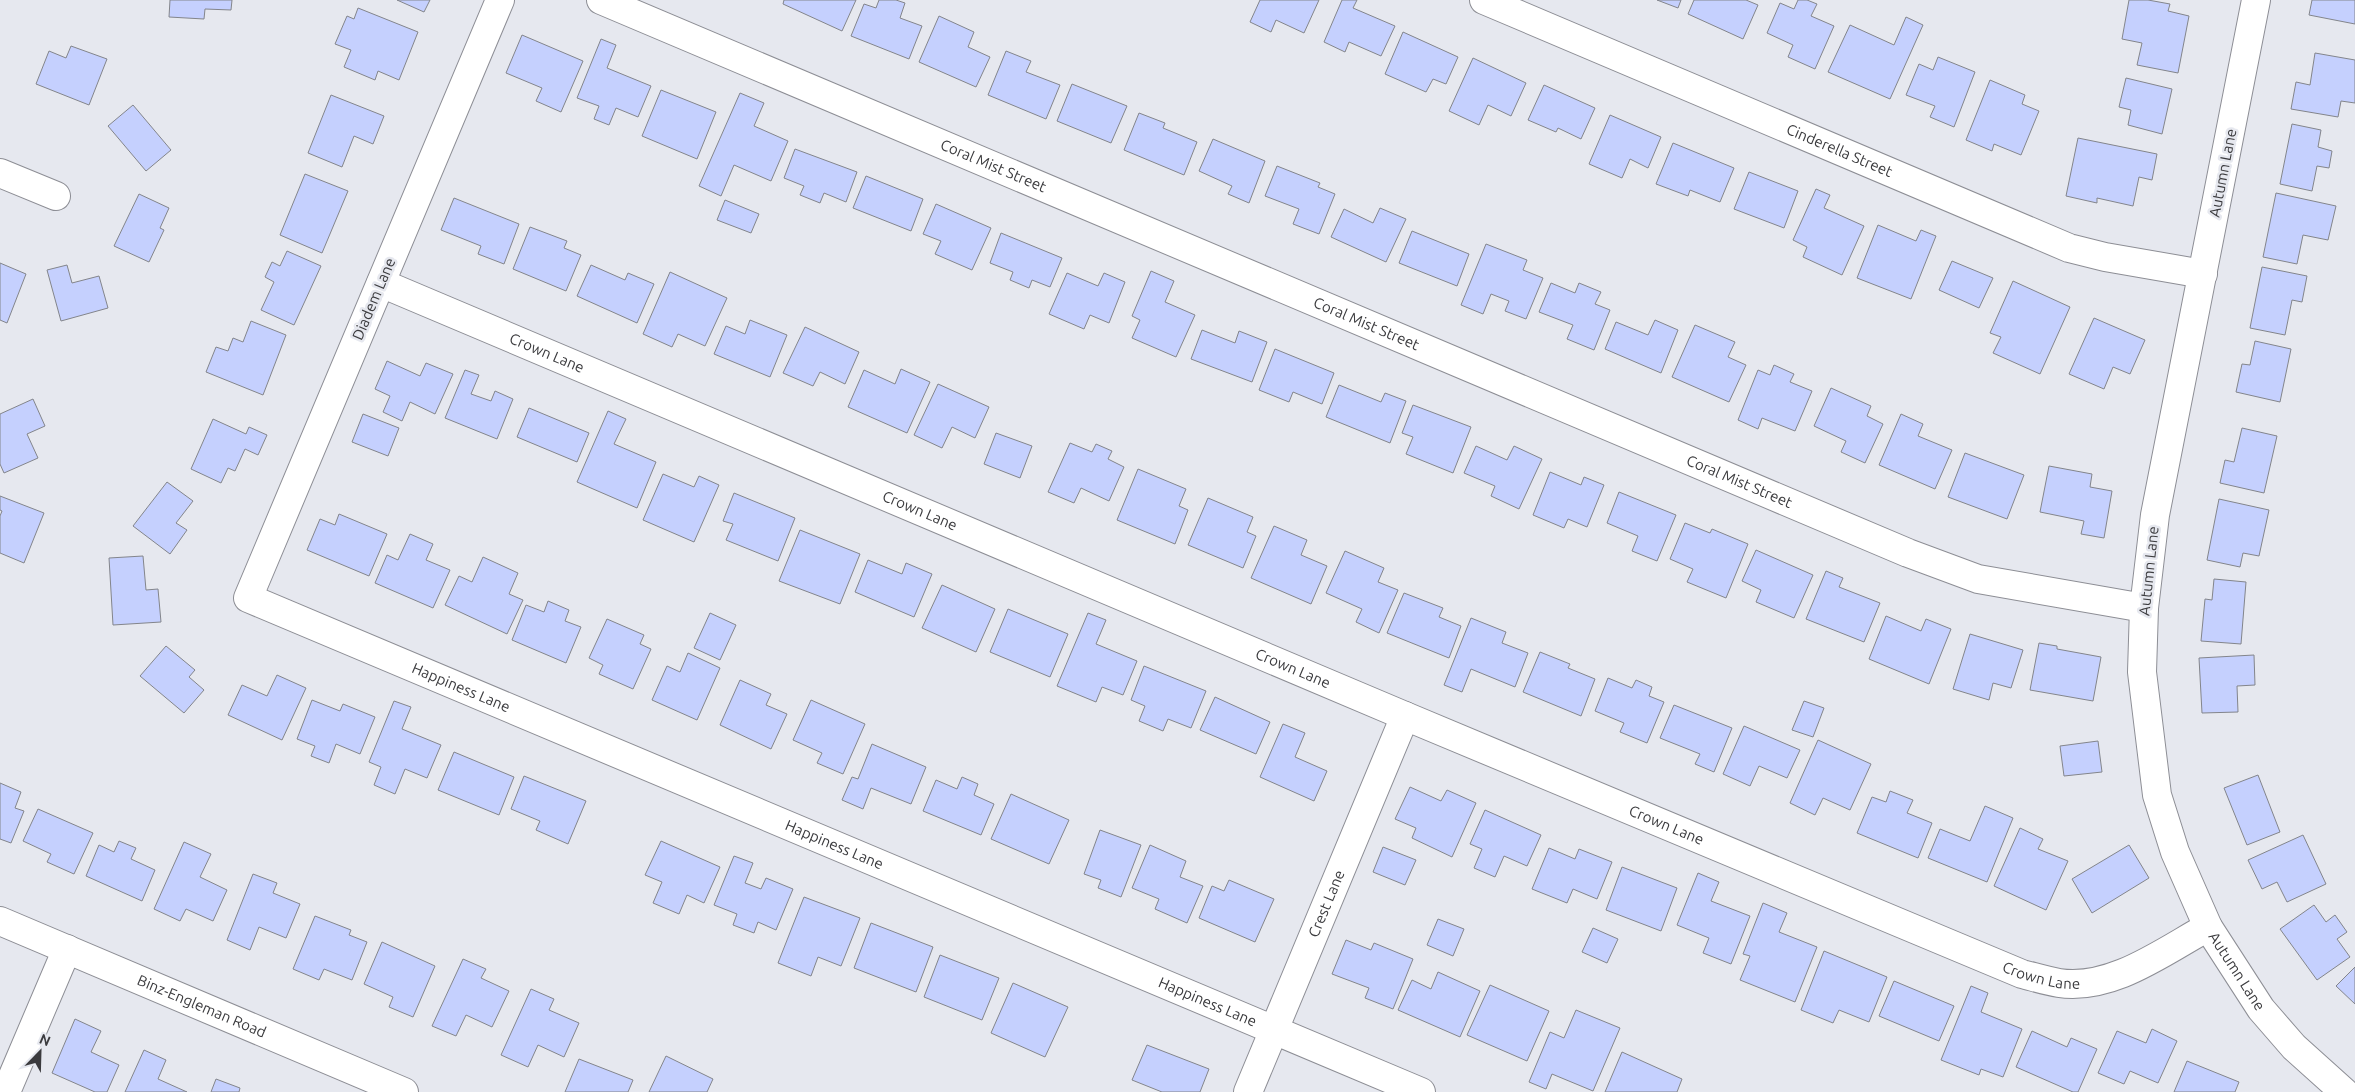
<svg xmlns="http://www.w3.org/2000/svg" width="2355" height="1092" font-family="Ubuntu,sans-serif">
<style>
.building{fill:#c5d0fe;stroke:#83858b}
.lines{fill:none;stroke-linecap:round;stroke-linejoin:round}
.minor-casing{stroke:#8d8e95;stroke-width:30}
.minor{stroke:#fff;stroke-width:28}
.labels{text-anchor:middle;stroke-width:5;stroke-linejoin:round;paint-order:stroke}
.street-label{font-size:15px;fill:#3b3b3e;stroke:#e6e8ef}
</style>
<rect width="100%" height="100%" fill="#e6e8ef"/>
<!-- building -->
<path class="building" d="M170 0H232L231 10 205 9 204 19 169 17Z
M397 0H430L424 12Z
M784 0H856L842 31 783 4Z
M879 0H896L905 3 900 18 922 26 909 59 851 36 864 4 876 8Z
M1260 0H1319L1304 33 1276 20 1271 32 1250 22Z
M1342 0H1357L1353 8 1395 26 1381 56 1349 42 1345 52 1324 42Z
M1657 0H1681L1678 8Z
M1694 0H1746L1758 5 1743 39 1688 14Z
M1798 0H1807L1817 4 1811 16 1834 26 1815 69 1788 57 1793 45 1767 33 1780 3 1794 9Z
M2129 0H2148L2170 4 2168 11 2189 16 2178 73 2137 65 2142 43 2122 39Z
M2312 0H2355V24L2309 15Z
M358 8 418 32 399 80 378 71 375 80 344 67 351 50 335 44 347 16 354 19Z
M939 16 974 32 968 47 990 57 976 87 919 62Z
M1906 17 1923 25 1890 99 1828 72 1850 25 1894 45Z
M1403 32 1458 57 1446 84 1433 79 1426 92 1385 74Z
M522 35 583 61 561 112 536 101 542 88 506 73Z
M601 39 616 45 607 68 651 86 638 117 616 108 609 125 594 119 599 106 577 98Z
M71 46 107 59 89 105 36 84 49 51 66 58Z
M1006 51 1031 61 1026 72 1060 85 1046 119 988 95Z
M2315 53 2355 60V103L2341 101 2338 117 2291 109 2296 82 2310 85Z
M1938 57 1975 72 1954 127 1930 117 1935 106 1906 95 1919 64 1933 70Z
M1473 58 1526 83 1511 116 1488 105 1479 125 1449 111Z
M2126 78 2172 89 2162 134 2128 125 2131 110 2119 107Z
M1990 80 2025 95 2022 104 2039 111 2021 155 1994 144 1992 151 1966 140Z
M1072 84 1127 106 1111 143 1057 121Z
M1544 85 1595 108 1581 139 1558 128 1556 132 1528 120Z
M661 90 716 112 697 159 642 136Z
M740 93 764 103 754 126 788 141 771 181 734 165 721 196 699 186Z
M331 95 384 116 373 144 354 136 342 167 308 153Z
M133 105 171 150 146 171 108 126Z
M1139 113 1165 123 1163 128 1197 142 1184 175 1124 150Z
M1610 115 1661 137 1648 168 1630 159 1622 178 1589 164Z
M2292 124 2321 130 2318 147 2332 151 2329 168 2317 166 2312 191 2280 184Z
M2078 138 2157 154 2152 180 2139 177 2133 206 2097 198V203L2066 196Z
M1213 139 1265 161 1249 203 1228 194 1232 186 1199 171Z
M1673 143 1734 168 1720 202 1690 190 1688 196 1656 184Z
M795 149 857 172 846 202 824 193 820 203 800 195 804 186 784 178Z
M1277 166 1320 183 1318 187 1335 194 1319 234 1293 224 1299 209 1265 196Z
M1749 172 1798 191 1784 228 1734 209Z
M305 174 348 191 322 253 280 235Z
M866 176 923 199 911 231 853 208Z
M1816 189 1830 195 1824 208 1864 226 1842 275 1803 257 1807 247 1793 240Z
M2276 193 2336 206 2328 240 2303 235 2297 264 2263 257Z
M139 194 169 208 160 228 164 230 149 262 114 246Z
M454 198 519 224 504 264 478 254 481 246 441 230Z
M725 200 759 214 751 233 717 220Z
M936 204 991 228 972 270 935 254 941 241 923 234Z
M1380 208 1406 219 1386 262 1331 237 1344 209 1373 223Z
M1878 225 1916 241 1921 230 1936 236 1911 299 1857 278Z
M530 227 567 241 564 248 581 255 566 291 513 269Z
M1412 231 1469 254 1457 286 1399 263Z
M1001 233 1062 258 1050 287 1032 280 1029 288 1010 280 1013 272 990 263Z
M1486 244 1527 260 1523 270 1543 278 1526 319 1505 311 1509 301 1491 294 1483 314 1461 305Z
M287 251 321 266 294 325 261 310 274 282 265 277 272 262 280 266Z
M1952 261 1993 278 1979 308 1939 290Z
M0 263 26 274 7 323 0 320Z
M67 265 72 283 99 276 108 308 61 321 47 270Z
M591 265 625 280 628 273 654 284 637 323 577 296Z
M2262 267 2307 276 2302 302 2292 300 2285 335 2250 328Z
M1151 271 1174 281 1165 302 1195 315 1176 357 1132 338 1140 320 1132 316Z
M670 272 727 298 705 346 678 334 672 347 643 334Z
M1067 273 1098 286 1104 273 1125 282 1109 323 1090 315 1084 329 1049 314Z
M2013 281 2070 307 2040 374 1993 353 2001 337 1990 333Z
M1551 283 1575 293 1579 283 1601 292 1595 304 1610 310 1594 350 1567 339 1573 325 1539 312Z
M2094 318 2145 340 2130 374 2113 367 2104 389 2069 374Z
M750 320 787 335 770 377 714 354 726 326 745 334Z
M1655 320 1678 330 1661 373 1605 349 1616 322 1648 335Z
M251 321 286 335 263 395 206 372 216 347 228 351 233 338 243 342Z
M1695 325 1735 342 1728 357 1746 365 1729 402 1672 377Z
M805 327 859 352 845 384 820 372 813 386 783 373Z
M1202 330 1235 343 1239 331 1267 342 1252 382 1191 359Z
M2255 341 2291 349 2280 402 2236 392 2242 364 2250 365Z
M1275 349 1334 373 1322 404 1293 392 1289 402 1259 390Z
M387 361 420 376 426 363 453 374 435 414 410 402 402 421 383 412 390 396 375 389Z
M1774 365 1794 374 1790 382 1812 391 1795 431 1762 418 1758 429 1738 420 1758 370 1770 375Z
M901 369 930 382 907 433 848 407 864 370 895 384Z
M465 370 479 375 471 394 491 401 495 391 513 399 497 439 445 418Z
M938 384 989 407 975 438 952 427 942 448 914 435Z
M1339 385 1381 402 1385 393 1406 401 1390 443 1326 417Z
M1831 388 1871 406 1867 416 1883 424 1865 463 1841 452 1846 441 1814 426Z
M33 399 45 426 27 434 38 458 4 473 0 464V414Z
M1413 405 1471 427 1453 473 1406 454 1413 437 1402 433Z
M529 408 589 433 577 462 517 437Z
M608 411 626 419 614 444 656 462 637 508 577 482Z
M363 414 399 428 388 456 352 442Z
M1901 414 1923 424 1918 436 1952 450 1935 489 1879 465Z
M213 419 246 434 249 427 267 435 258 455 245 449 235 471 228 468 221 483 191 469Z
M2242 428 2277 436 2264 493 2220 483 2225 460 2234 462Z
M996 433 1032 446 1020 478 984 464Z
M1070 443 1092 452 1096 444 1112 451 1108 459 1124 467 1109 501 1081 488 1074 503 1048 492Z
M1476 446 1507 460 1514 446 1542 459 1519 509 1491 496 1495 486 1464 473Z
M1965 453 2024 475 2007 519 1948 497Z
M2049 466 2092 474 2090 487 2112 491 2104 538 2081 534 2084 521 2040 512Z
M1138 469 1186 489 1179 506 1188 510 1175 544 1117 520Z
M1550 472 1581 485 1584 477 1604 485 1587 527 1568 519 1564 528 1533 515Z
M663 474 694 487 699 476 719 485 694 542 643 520Z
M167 482 193 501 176 523 187 530 170 554 133 526Z
M1619 492 1676 515 1657 561 1632 551 1638 536 1607 523Z
M734 493 795 518 778 561 726 540 733 524 723 521Z
M0 496 44 513 24 563 0 553V516L2 511 0 510Z
M1208 498 1253 517 1247 532 1256 536 1243 568 1188 545Z
M2219 499 2269 510 2259 556 2243 553 2240 567 2207 560Z
M339 514 387 534 369 576 307 550 320 519 335 525Z
M1685 523 1710 533 1712 529 1748 544 1726 598 1687 582 1693 569 1670 559Z
M1274 526 1307 540 1301 555 1327 566 1311 604 1251 578Z
M800 530 860 554 840 604 779 581Z
M410 534 433 544 426 560 450 570 433 608 375 583 387 555 398 560Z
M1756 550 1813 575 1794 618 1756 602 1761 590 1742 581Z
M1345 551 1384 568 1378 582 1398 590 1379 633 1356 622 1362 609 1326 593Z
M143 556 146 590 158 589 161 622 113 625 109 558Z
M483 557 518 573 509 594 523 600 507 634 445 605 459 576 472 582Z
M868 560 902 574 906 563 932 574 914 617 855 592Z
M1826 571 1843 578 1839 587 1880 603 1864 642 1806 619Z
M2214 579 2246 582 2241 644 2201 641 2205 599 2212 600Z
M942 585 995 609 976 652 922 628Z
M1404 593 1443 608 1439 617 1461 626 1449 658 1387 633Z
M548 601 569 610 565 621 581 627 566 663 512 640 526 605 544 612Z
M1008 609 1068 634 1050 677 990 652Z
M710 613 736 625 720 660 694 648Z
M1088 613 1106 620 1096 644 1137 661 1123 695 1102 687 1096 702 1057 686Z
M1886 616 1921 631 1926 619 1951 629 1929 684 1869 659Z
M1471 618 1506 632 1502 643 1528 653 1515 687 1471 669 1462 692 1444 685Z
M607 619 644 635 640 644 651 649 633 689 599 674 603 665 589 658Z
M1970 634 2023 650 2011 688 1993 683 1989 700 1953 689Z
M2039 643 2057 646V649L2101 657 2093 701 2030 690Z
M166 646 195 670 189 677 204 690 184 713 140 676Z
M1540 652 1570 664 1568 668 1595 679 1581 716 1523 692Z
M688 653 720 668 697 720 652 700 667 666 680 672Z
M2254 655 2255 685 2237 686 2238 712 2202 713 2199 658Z
M1144 666 1206 691 1191 728 1168 719 1163 731 1139 721 1145 706 1131 700Z
M277 675 306 688 282 740 228 715 242 685 267 696Z
M1608 678 1632 688 1636 680 1652 687 1649 696 1664 702 1647 743 1620 732 1624 723 1595 711Z
M740 680 771 694 766 705 787 714 771 749 720 725Z
M1215 697 1270 722 1256 754 1200 730Z
M312 700 340 711 343 704 375 717 360 754 336 744 329 763 311 756 315 746 297 739Z
M811 700 865 724 843 774 817 763 822 753 793 740Z
M394 701 411 707 402 729 441 745 427 778 405 769 395 794 374 785 381 767 369 762Z
M1804 701 1824 708 1813 737 1792 730Z
M1674 705 1732 728 1714 772 1695 764 1700 754 1660 738Z
M1283 724 1305 733 1295 757 1327 771 1314 801 1260 777Z
M1744 726 1800 750 1787 778 1759 766 1750 786 1723 774Z
M1818 740 1871 764 1850 810 1823 798 1815 815 1790 803Z
M2098 741 2102 772 2064 776 2060 746Z
M872 744 926 767 911 804 871 788 863 809 842 800 852 777 858 779Z
M454 752 514 777 499 815 438 790Z
M2258 775 2280 832 2247 845 2224 788Z
M524 776 586 801 568 844 536 830 540 821 511 809Z
M962 777 978 784 974 795 994 804 981 835 923 811 936 780 957 789Z
M0 783 21 792 15 808 24 811 11 843 0 839Z
M1410 787 1441 801 1447 790 1476 803 1452 857 1412 838 1416 828 1395 819Z
M1890 791 1913 800 1907 813 1932 823 1918 858 1857 833 1872 797 1886 802Z
M1011 794 1069 820 1049 864 991 839Z
M1985 806 2013 818 1987 882 1928 858 1940 829 1970 841Z
M38 809 93 833 74 874 47 862 51 854 23 841Z
M1485 810 1541 835 1527 866 1504 856 1495 877 1474 868 1482 849 1470 844Z
M2020 828 2043 839 2038 849 2068 861 2046 910 1994 886Z
M1100 830 1141 845 1121 897 1098 888 1101 880 1084 874Z
M2303 835 2326 884 2287 902 2277 882 2262 889 2248 860Z
M119 841 136 848 131 859 155 870 142 901 86 876 99 845 114 852Z
M661 841 720 867 704 903 687 895 679 914 653 903 662 882 645 875Z
M184 842 211 854 200 877 227 890 213 921 186 909 180 921 154 909Z
M1150 845 1186 861 1180 877 1203 886 1187 923 1155 909 1159 899 1132 888Z
M2129 845 2149 878 2092 913 2072 879Z
M1383 847 1416 860 1405 885 1373 872Z
M1549 848 1575 859 1579 849 1612 862 1597 899 1573 889 1567 903 1532 889Z
M734 856 753 863 745 883 761 889 766 878 793 889 776 930 758 922 754 933 733 925 737 914 714 905Z
M1622 867 1677 888 1661 931 1606 910Z
M1698 873 1719 882 1711 901 1750 916 1731 964 1703 953 1709 938 1677 925Z
M253 874 277 883 273 893 300 904 286 938 259 927 250 950 227 940Z
M1229 880 1274 899 1255 942 1199 918 1212 886 1224 891Z
M804 897 860 918 841 966 818 957 811 976 778 963Z
M1763 903 1787 913 1779 932 1817 947 1795 1002 1740 980 1750 956 1743 954Z
M2314 905 2326 922 2335 915 2347 932 2337 939 2350 957 2317 980 2280 929Z
M315 916 351 930 349 935 367 942 352 980 324 969 319 980 293 969Z
M1438 919 1464 929 1453 956 1427 945Z
M871 923 933 947 916 992 854 968Z
M1593 928 1618 939 1607 963 1582 952Z
M1346 940 1371 950 1374 943 1413 959 1393 1009 1365 998 1369 988 1332 974Z
M382 942 435 966 413 1017 389 1007 393 997 364 984Z
M1824 951 1887 977 1869 1022 1839 1010 1833 1023 1801 1010Z
M940 955 999 978 982 1020 924 997Z
M463 959 486 969 481 978 509 991 492 1027 466 1015 456 1036 432 1026Z
M2355 967V1004L2336 986Z
M1438 972 1480 991 1460 1037 1398 1010 1412 980 1431 989Z
M1894 981 1954 1006 1939 1041 1879 1016Z
M1013 983 1068 1007 1045 1057 991 1033Z
M1490 985 1549 1011 1527 1061 1467 1035Z
M1971 986 1988 993 1981 1012 2022 1029 2003 1077 1981 1069 1979 1075 1941 1060Z
M531 989 554 999 549 1010 579 1023 564 1057 538 1045 528 1067 501 1055Z
M1576 1010 1620 1028 1593 1091 1552 1074 1546 1089 1529 1082 1550 1032 1564 1038Z
M75 1019 101 1031 91 1052 119 1065 107 1092H95L52 1073Z
M2152 1029 2177 1041 2158 1083 2130 1071 2124 1084 2098 1073 2117 1031 2146 1043Z
M2032 1031 2067 1047 2071 1038 2097 1049 2078 1092H2073L2016 1067Z
M1147 1045 1209 1069 1200 1092H1162L1132 1080Z
M144 1050 166 1060 158 1079 187 1092H125Z
M1622 1052 1682 1079 1677 1092H1605Z
M666 1056 713 1079 707 1092H649Z
M579 1059 633 1080 628 1092H565Z
M2187 1061 2239 1082 2235 1092H2174Z
M216 1079 240 1088 239 1092H211Z"/>
<g class="lines">
<defs>
<g id="minor">
<path id="s1" d="M500 0 248 598 1421 1092"/>
<path id="s2" d="M601 0 1908 553 1978 579 2144 608"/>
<path id="s3" d="M1484 0 2069 248 2105 257 2203 274"/>
<path id="s4" d="M2256 0 2155 515 2144 608 2142 672 2157 795 2175 852 2208 927 2261 1009 2294 1047 2344 1092"/>
<path d="M0 173 56 196"/>
<path id="s5" d="M381 283 1405 716 2022 974C2034 977 2047 981 2059 983 2112 991 2164 951 2208 927"/>
<path id="s6" d="M0 921 404 1092"/>
<path d="M6 1092 67 949"/>
<path id="s7" d="M1248 1092 1405 716"/>
</g>
</defs>
<!-- minor casing -->
<use href="#minor" class="minor-casing"/>
<!-- minor -->
<use href="#minor" class="minor"/>
</g>
<g class="labels">
<!-- street labels -->
<g class="street-label">
<text dy="5" stroke="none"><textPath href="#s3" startOffset="386">Cinderella Street</textPath></text>
<text dy="5" stroke="none"><textPath href="#s2" startOffset="426">Coral Mist Street</textPath></text>
<text transform="translate(2223 173) rotate(-79)" y="5">Autumn Lane</text>
<text transform="translate(374 299) rotate(-67)" y="5">Diadem Lane</text>
<text dy="5" stroke="none"><textPath href="#s2" startOffset="831">Coral Mist Street</textPath></text>
<text dy="5" stroke="none"><textPath href="#s5" startOffset="180">Crown Lane</textPath></text>
<text dy="5" stroke="none"><textPath href="#s2" startOffset="1236">Coral Mist Street</textPath></text>
<text dy="5" stroke="none"><textPath href="#s5" startOffset="585">Crown Lane</textPath></text>
<text transform="translate(2149 571) rotate(-84)" y="5">Autumn Lane</text>
<text dy="5" stroke="none"><textPath href="#s5" startOffset="990">Crown Lane</textPath></text>
<text dy="5" stroke="none"><textPath href="#s1" startOffset="880">Happiness Lane</textPath></text>
<text dy="5" stroke="none"><textPath href="#s5" startOffset="1395">Crown Lane</textPath></text>
<text dy="5" stroke="none"><textPath href="#s1" startOffset="1285">Happiness Lane</textPath></text>
<text dy="5" stroke="none"><textPath href="#s7" startOffset="204">Crest Lane</textPath></text>
<text dy="5" stroke="none"><textPath href="#s4" startOffset="1001">Autumn Lane</textPath></text>
<text dy="5" stroke="none"><textPath href="#s5" startOffset="1800">Crown Lane</textPath></text>
<text dy="5" stroke="none"><textPath href="#s1" startOffset="1690">Happiness Lane</textPath></text>
<text dy="5" stroke="none"><textPath href="#s6" startOffset="219">Binz-Engleman Road</textPath></text>
</g>
</g>
<!-- north arrow -->
<g transform="translate(40 1052) rotate(23)" stroke="#e6e8ef" stroke-width="4" paint-order="stroke">
<path d="M0-4L9 19L0 12L-9 19Z" fill="#3b3b3e"/>
<text y="-8" font-size="14" font-weight="bold" text-anchor="middle" fill="#3b3b3e">N</text>
</g>
</svg>
